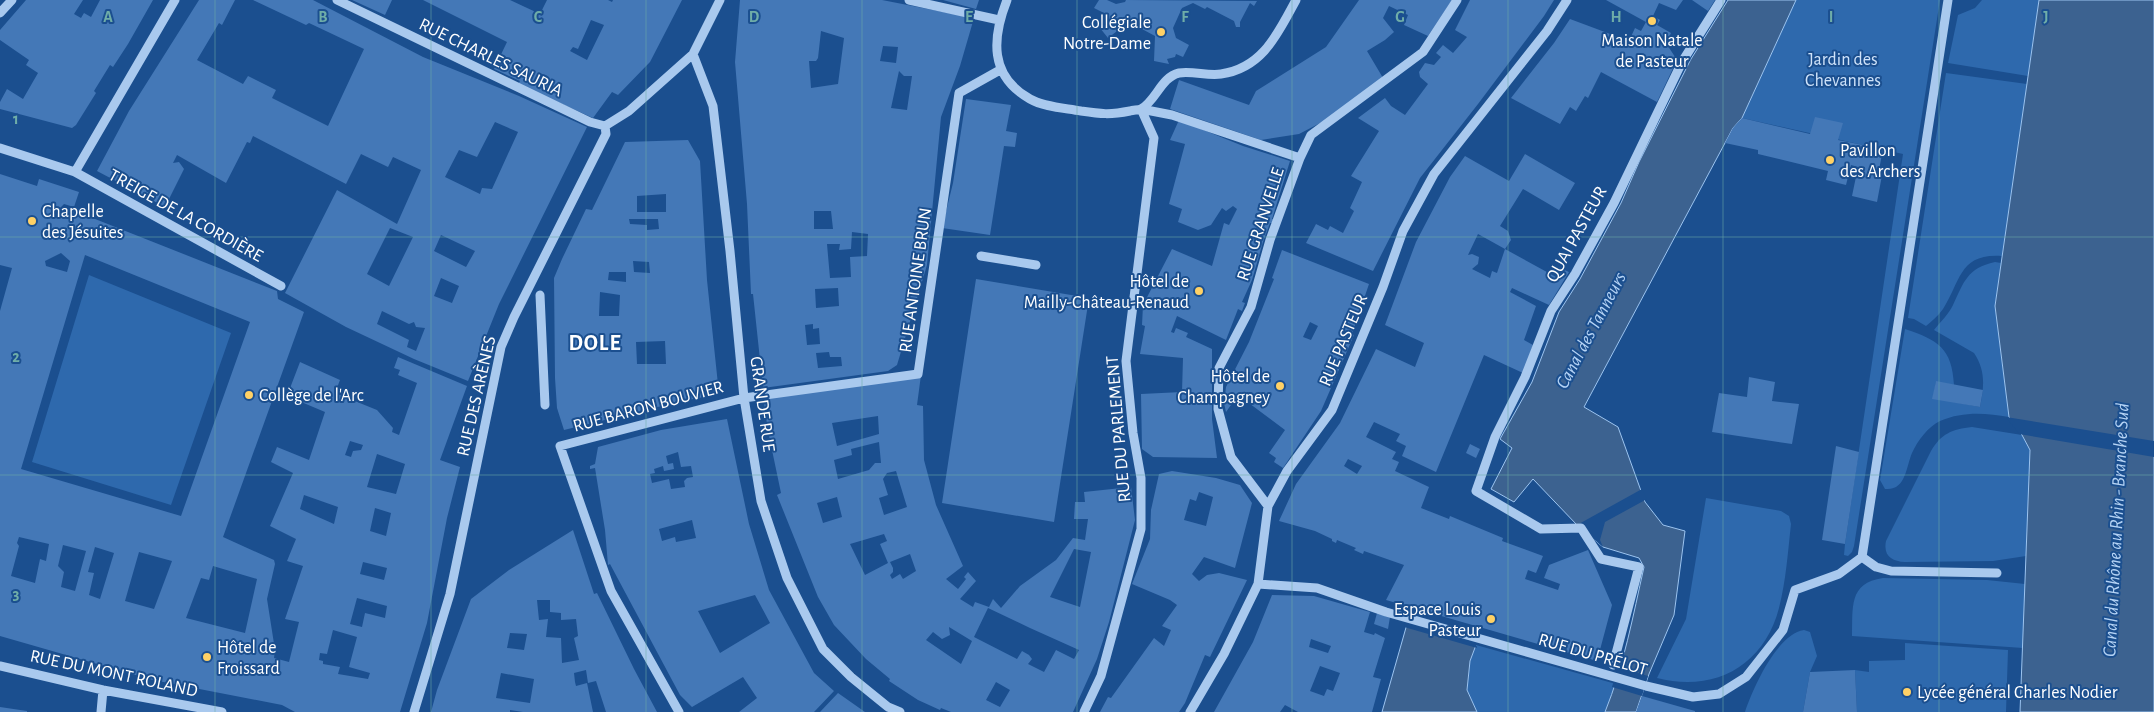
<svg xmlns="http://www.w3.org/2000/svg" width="2154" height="712" font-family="'Alegreya Sans',sans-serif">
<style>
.green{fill:#2e69ad}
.water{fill:#3c6290;stroke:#9cc4f0}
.pier{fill:#1b4f8f}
.building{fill:#4478b7;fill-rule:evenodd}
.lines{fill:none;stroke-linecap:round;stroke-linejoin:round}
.minor{stroke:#a9c9ee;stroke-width:9}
.grid{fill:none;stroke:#6fada8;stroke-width:1;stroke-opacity:0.55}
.poi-dot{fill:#ffd166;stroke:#1b4f8f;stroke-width:2}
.labels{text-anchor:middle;stroke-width:4;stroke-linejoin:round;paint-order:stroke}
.poi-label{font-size:18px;fill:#fff;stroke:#1b4f8f;text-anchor:start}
.street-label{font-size:18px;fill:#fff;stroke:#1b4f8f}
.park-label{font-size:18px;fill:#cfe3fa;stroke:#1b4f8f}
.water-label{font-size:19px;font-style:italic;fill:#b5d3f5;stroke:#1b4f8f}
.district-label{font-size:22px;font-weight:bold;letter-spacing:1px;fill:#fff;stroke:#1b4f8f}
.grid-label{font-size:16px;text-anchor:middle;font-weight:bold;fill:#6fada8;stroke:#1b4f8f;stroke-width:4;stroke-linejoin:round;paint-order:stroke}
</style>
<rect width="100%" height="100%" fill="#1b4f8f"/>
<!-- green -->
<path class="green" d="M1796 0H1940L1854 546 1852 552 1848 556 1844 555 1845 544 1903 154 1742 118Z
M1982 0H2039L2028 76 1948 63 1958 15 1975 8Z
M1946 73 2027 84 2002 256C1959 253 1961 281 1943 309 1938 316 1932 321 1926 326L1914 319 1908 318Z
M1995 262 2001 263 1995 306 2009 417C1986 413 1963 411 1940 421 1928 427 1918 440 1912 453 1906 467 1906 491 1885 489L1880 480 1905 329C1938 340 1952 348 1954 385L1936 382 1933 398 1980 407C1984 387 1986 371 1974 353L1934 330C1940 322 1949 314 1953 305 1964 282 1967 268 1995 262Z
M89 275 231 333 171 505 32 462Z
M1972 427 2022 435 2030 450 2026 556 1993 561 1905 562C1892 561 1883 556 1886 541L1931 451C1941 434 1952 429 1972 427Z
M1706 498 1781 511 1789 516 1791 524C1788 551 1786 581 1779 608 1764 666 1714 693 1657 678L1686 619Z
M1883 578 1987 580 2025 584 2023 648 1852 636C1853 608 1848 583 1883 578Z
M1804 630 1810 632 1817 656 1810 672 1803 712H1745C1753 688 1777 634 1804 630Z
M1905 643 2008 650 2006 712H1857L1855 670 1869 672V661L1905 660Z
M1476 645 1616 684 1605 712H1477L1467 690 1470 661Z"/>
<!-- water -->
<path class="water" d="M1728 0H1796L1742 118 1733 128 1584 407 1618 427 1645 502 1663 525 1685 531 1674 615 1649 674 1636 712H1605C1624 665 1633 616 1644 567L1639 558 1603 547 1577 525 1533 479 1514 502 1491 489 1512 448 1500 439 1532 382 1559 312 1580 279 1621 203 1639 162 1691 59Z
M2039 0H2154V712H2020L2030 450 2022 435 2009 417 1995 306Z
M1407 624 1476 645 1470 661 1467 690 1477 712H1382Z"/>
<!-- pier -->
<path class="pier" d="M2006 417 2154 441V457L2019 434Z
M1642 489 1647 499 1605 522 1600 540 1603 547 1577 525Z
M1408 621 1476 643 1477 648 1404 627 1405 623Z
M1618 667 1648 676 1642 696 1612 687Z"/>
<!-- building -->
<path class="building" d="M26 0H83L74 14 81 18 84 13 91 17 100 0H153L128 44 113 67 110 65 94 91 96 93 76 125 72 128 0 109V102L7 89 23 99 38 73 26 65 29 60 0 40V30Z
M199 0H235L222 25 219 23 197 60 243 84 248 76 276 90 272 98 328 126 364 49 309 23 306 25 253 0H313L423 57 519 96 587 127 499 304 468 381 414 359 346 327 285 293 337 190 397 224 421 170 393 157 388 167 361 154 346 184 253 136 250 143 247 142 226 183 177 155 173 163 179 162 184 169 165 207 97 171 129 111ZM495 122 518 132 492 189 482 188 480 194 445 177 459 150 477 157ZM390 228 413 237 389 286 367 274ZM441 235 475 251 466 267 434 251ZM441 278 459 286 452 303 434 296ZM382 311 409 324 414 322 416 327 425 328 416 351 407 347 409 340 377 324Z
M352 0H392L385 15Z
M423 0H510L540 14 547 0H608L612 2 613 0H682L650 62 618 95 612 92 593 118 518 84 520 81 494 69 507 42ZM591 20 604 25 587 60 570 51 573 47 578 49Z
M740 0H882L974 18 960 66 941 117 927 265 897 365 888 371 763 388 753 294H751L747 204 735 62ZM821 31 844 38 838 84 811 88 809 61H816L818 58ZM883 46 898 47 896 63 880 61ZM899 71 904 76H912L907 110 891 108ZM814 211H831L833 229H814ZM852 232 868 234 867 256 850 257 851 277 830 278 827 244H840L839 250 851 249ZM838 288 839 306 816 308 815 289ZM813 324V329L819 328 820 344 807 345 805 325ZM829 352 830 357H841L842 366 818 368 816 353Z
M943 0H979L976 9Z
M1099 0H1107L1116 4 1125 2 1126 0 1257 1 1254 6 1250 3 1240 22V27H1236L1234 21 1207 7 1205 9 1193 3 1182 8 1173 28 1176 38 1189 45 1183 57 1176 54 1175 57 1167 59 1169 64 1154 61 1155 36 1129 22 1108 38 1100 28 1108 15 1094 8Z
M1359 0H1452L1428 36 1404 25 1408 15 1389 6 1383 18 1394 32 1385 40 1367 51 1383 78 1326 120 1299 134 1261 140 1170 109 1179 80 1249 105 1256 91 1326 47Z
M1470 0H1554L1544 16 1478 104 1420 178 1373 271 1306 243 1316 224 1328 230 1330 226 1343 233 1354 211 1350 208 1362 182 1351 176 1379 131 1358 118 1385 98 1391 106 1405 115 1428 84 1420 77 1419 72 1425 63 1434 65 1441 57 1436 53 1443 45 1453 53 1467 37 1455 30Z
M1606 0H1683L1676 10 1659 3 1653 16 1660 20 1657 25 1671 33 1666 43 1677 60 1657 102 1601 72 1588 98 1585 96 1576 111 1570 107 1560 124 1511 98 1554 43 1570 19 1629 41 1635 28 1641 31 1646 22Z
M1692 0H1715L1708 11Z
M966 99 1011 105 1006 131 1017 133 1015 147 1004 146 990 235 942 228 953 183Z
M1815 117 1843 123 1838 140 1883 149 1879 170H1883L1877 202 1852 196 1858 167 1851 165 1846 185 1826 180 1828 171 1758 154V150L1725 143 1733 128 1742 118 1810 134Z
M1179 120 1243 146 1290 161 1272 219H1274L1272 223H1270L1263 242 1252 280 1242 302 1245 303 1242 311 1238 309 1226 340 1177 316 1171 332 1174 333 1176 328 1188 333 1186 337 1212 349V419L1217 458 1153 457 1142 449 1141 394 1182 392 1183 358 1140 354 1145 326 1142 325 1143 305 1172 249 1212 266 1224 223 1229 225 1237 209 1233 206 1226 211 1222 208 1211 225 1198 230 1178 222 1182 209 1169 204 1185 144 1170 140Z
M688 140 700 161 707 280 719 394 678 402 564 430 557 408 555 378 554 278 562 259 586 209 592 210 625 142ZM666 194V212H637V196ZM629 219H658L659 229 647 230V225L630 224ZM633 261 649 262 650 273 634 272ZM609 272H626V282L608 280ZM600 292 620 295 619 316H599ZM665 341 666 364H637L636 342Z
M1525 154 1575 183 1559 210 1523 189 1500 226 1508 231 1511 240 1505 249 1478 234 1468 255 1472 254 1479 257 1478 264 1472 269 1490 278 1492 271 1497 273 1505 249 1556 277 1559 272 1556 270 1558 267 1569 272 1549 305 1512 288 1510 292 1536 306 1524 340 1533 345 1523 373 1484 355 1436 472 1402 456 1406 446 1396 441 1400 434 1374 422 1366 437 1396 452 1392 459 1399 462 1395 471 1429 487 1421 508 1449 519 1450 516 1503 538 1502 541 1543 556 1536 573 1528 570 1525 579 1558 590 1560 584 1544 578 1549 565 1588 550 1612 605 1597 661 1386 600 1404 565 1364 551 1363 554 1354 550 1356 548 1337 540 1336 543 1332 541V539L1315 531 1279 521 1296 484 1340 423 1376 349 1415 367 1424 343 1385 325 1416 242 1450 177 1465 156 1509 181ZM1348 459 1362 466 1357 474 1344 466Z
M0 174 37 186 39 179 79 192 74 207 64 204 59 209 62 214 73 211 85 215 277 291 278 299 304 312 223 537 274 560 275 564 267 599 275 650 274 658 289 662 299 622 285 619 303 566 287 561 296 539 270 526 293 473 271 462 277 447 309 460 325 412 287 396 300 362 340 380 335 393 377 410 393 428 392 432 399 435 417 383 398 375 400 370 394 368 398 357 467 386 440 460 460 467 447 518 427 623 400 712H295L282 705 153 680 0 636V311L12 268 0 265ZM61 253 70 261 67 272 46 266 45 261ZM85 255 250 322 181 516 21 469ZM350 441 363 445 361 450 353 451 351 457 345 455ZM377 454 405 464 396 494 367 487ZM304 495 338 507 334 524 300 509ZM375 508 391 513 386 536 370 531ZM19 537 49 544 46 561 40 559 35 583 11 576 19 546 17 543ZM63 545 86 551 75 591 61 587 64 572 58 566ZM95 547 114 553 100 599 89 595 94 573 88 572ZM139 552 172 561 154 609 125 601ZM363 562 387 568 384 580 360 574ZM213 566 257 579 245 633 186 618 201 578 209 580ZM357 598 387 606 385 618 365 613 362 627 350 624ZM333 630 357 637 349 667 370 673 368 679 338 674 340 667 323 664V661L319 660 320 653 327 654Z
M1282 250 1369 284 1352 334 1354 335 1321 411 1283 468 1274 462 1276 458 1269 453 1285 430 1238 395 1226 412 1224 403 1226 387 1249 342 1274 279 1272 278ZM1310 322 1318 326 1311 340 1303 337Z
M976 279 1089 298 1054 522 942 503Z
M921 375 917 405 923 406 924 460 936 505 963 566 946 579 958 589 966 579 964 577 968 572 976 581 960 599 973 607 975 602 989 607 993 599 1001 608 1020 586 1056 560 1073 538 1085 540 1088 519H1074L1075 502H1085L1084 492 1131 487 1135 520 1109 622 1097 659 1073 712H951L941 708 940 710 918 700 889 681 890 679 866 659 834 625 818 597 777 495 781 493 768 431 763 396ZM878 416 879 434 837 446 832 423ZM879 442 881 463H875L869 470 838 479 834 460 852 455 851 449ZM896 471 907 507 884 515 879 498 888 495 883 479 887 473ZM837 497 842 517 823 523 817 503ZM884 534 887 541 880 544 888 563 865 575 850 544ZM1074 549 1091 552 1080 607 1050 597ZM910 554 916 571 903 579 900 574 892 579 890 575 893 572V568L890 562ZM988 608 1030 628 1079 650 1074 659 1056 650 1044 672 1028 664 1032 659 1029 655 1022 651 1017 659 974 637ZM949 627 972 641 961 664 926 640 933 632 942 639 950 635ZM996 682 1010 690 1000 707 986 700Z
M1749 377 1775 382 1772 401 1799 404 1792 444 1712 432 1719 393 1747 397Z
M1936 381 1983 390 1980 407 1932 399Z
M727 419 749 524 769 590 814 673 834 691 814 712H739L757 698 743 677 692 707 680 695 610 564 608 565 605 530 595 468 590 469V466L595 464 598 447 661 430ZM678 452 681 467 691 466 693 477 687 478 684 481 685 487 671 489 669 479 652 483 650 474 655 473 654 469 663 466 664 471 674 469 673 463 668 464 666 456ZM692 520 696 538 676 542 675 537 662 541 659 529ZM755 595 770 623 720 653 698 611Z
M1470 444 1480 449 1476 458 1466 453Z
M1836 446 1859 452 1845 544 1822 540Z
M1172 471 1216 478 1240 485 1252 503 1235 568 1204 557 1192 574 1199 581 1207 575 1219 573 1247 580 1210 657 1205 655 1185 703 1179 712H1100L1108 697 1111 698 1154 638 1164 646 1171 630 1162 626 1177 605 1170 600 1132 584 1150 539 1151 510 1159 474ZM1199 492 1213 497 1206 526 1184 520 1190 499 1196 501Z
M573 530 594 594 597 593 634 669 657 712H606L596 681 588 683 586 670 574 673 575 682 576 686 587 683 593 712H523L510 710V712H431L437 690 471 599 509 570ZM537 600H550V612L561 613V620L576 619 578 636 574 638 579 660 562 663 561 638 546 637 548 619 539 620ZM510 633 527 634 524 650 507 648ZM501 673 534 679 530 703 496 698Z
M1272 595 1314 596 1370 612 1364 632 1374 635 1375 633 1385 638 1373 677 1381 679 1372 712H1298L1285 705 1280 712H1214L1253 642ZM1311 639 1331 646 1328 653 1309 647ZM1320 666 1340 673 1333 691 1327 689 1324 696 1310 691Z
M1377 613 1390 617 1388 629 1374 624Z
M1855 670 1857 712H1803L1810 672Z
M838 693 865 712H820Z
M1642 696 1695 711V712H1636Z
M0 707 27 711V712H0Z"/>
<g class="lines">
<!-- minor -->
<path class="minor" d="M337 0 590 122 605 126
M909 0 999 20
M1007 0C992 38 989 76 1030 99 1044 107 1065 108 1081 111 1101 114 1110 115 1130 111 1133 110 1138 110 1141 109 1156 101 1161 77 1179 73 1193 71 1208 76 1221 74 1263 68 1278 33 1296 0
M0 13 12 0
M693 54 713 106 730 251 744 398 761 501 787 578 823 649 851 677 888 707 900 712
M1141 109 1172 115 1300 158
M605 126 629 111 693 54 720 0
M0 148 75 172 281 286
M75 172 175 0
M981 256 1036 265
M540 295 545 405
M1268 506 1231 457 1218 409 1219 368 1251 307 1270 240 1300 158 1311 135 1423 52 1457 0
M1862 557 1948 0
M1862 557 1876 567 1891 571 1997 573
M1258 584 1317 588 1386 612 1646 686 1693 697 1719 694 1746 677 1783 630 1795 590 1839 574 1862 557
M1613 665 1639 567 1601 559 1581 528 1541 529 1476 491 1495 437 1525 377 1551 311 1575 274 1614 203 1682 62 1721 0
M0 666 103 690 222 712
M101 712 103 690
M414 712 450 594 501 347 514 317 606 134 605 126
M679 712 611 591 560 446 744 398 918 374 959 93 1000 70
M1084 712 1101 676 1141 529V478L1133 433 1126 361 1154 138 1141 109
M1190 712 1224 654 1258 584 1268 506 1287 471 1332 410 1383 287 1403 231 1434 174 1547 31 1567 0"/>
</g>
<!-- grid -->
<path class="grid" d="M215 0V712M431 0V712M646 0V712M862 0V712M1077 0V712M1292 0V712M1508 0V712M1723 0V712M1939 0V712M0 237H2154M0 475H2154"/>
<!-- markers -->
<g class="poi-dot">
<circle cx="1652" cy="21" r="5"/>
<circle cx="1161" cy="32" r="5"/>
<circle cx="1830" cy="160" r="5"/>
<circle cx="32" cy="221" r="5"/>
<circle cx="1199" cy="291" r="5"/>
<circle cx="1280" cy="386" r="5"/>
<circle cx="249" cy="395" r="5"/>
<circle cx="1491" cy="619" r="5"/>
<circle cx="207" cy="657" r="5"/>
<circle cx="1907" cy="692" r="5"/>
</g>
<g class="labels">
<!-- poi labels -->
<g class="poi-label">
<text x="1151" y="28" text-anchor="end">Collégiale<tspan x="1151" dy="21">Notre-Dame</tspan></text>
<text x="1652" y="46" text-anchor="middle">Maison Natale<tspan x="1652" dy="21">de Pasteur</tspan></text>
<text x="1840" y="156">Pavillon<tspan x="1840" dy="21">des Archers</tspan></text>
<text x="42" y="217">Chapelle<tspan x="42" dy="21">des Jésuites</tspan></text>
<text x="1189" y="287" text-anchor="end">Hôtel de<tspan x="1189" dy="21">Mailly-Château-Renaud</tspan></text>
<text x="1270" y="382" text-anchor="end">Hôtel de<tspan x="1270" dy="21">Champagney</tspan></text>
<text x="259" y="401">Collège de l'Arc</text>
<text x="1481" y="615" text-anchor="end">Espace Louis<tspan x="1481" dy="21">Pasteur</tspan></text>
<text x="217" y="653">Hôtel de<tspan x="217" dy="21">Froissard</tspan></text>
<text x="1917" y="698">Lycée général Charles Nodier</text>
</g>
<!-- street labels -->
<g class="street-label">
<text transform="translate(491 57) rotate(26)" y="6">RUE CHARLES SAURIA</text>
<text transform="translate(186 215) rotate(29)" y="6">TREIGE DE LA CORDIÈRE</text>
<text transform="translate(1260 224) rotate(-72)" y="6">RUE GRANVELLE</text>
<text transform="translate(1576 234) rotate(-61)" y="6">QUAI PASTEUR</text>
<text transform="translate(915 280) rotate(-82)" y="6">RUE ANTOINE BRUN</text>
<text transform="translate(1343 340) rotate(-67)" y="6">RUE PASTEUR</text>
<text transform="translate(476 396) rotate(-77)" y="6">RUE DES ARÈNES</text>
<text transform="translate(763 404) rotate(82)" y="6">GRANDE RUE</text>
<text transform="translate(648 406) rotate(-15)" y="6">RUE BARON BOUVIER</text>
<text transform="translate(1118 429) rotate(-95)" y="6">RUE DU PARLEMENT</text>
<text transform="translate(1593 654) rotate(16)" y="6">RUE DU PRÉLOT</text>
<text transform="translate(114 673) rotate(12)" y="6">RUE DU MONT ROLAND</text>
</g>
<!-- park labels -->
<g class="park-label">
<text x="1843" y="65">Jardin des<tspan x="1843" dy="21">Chevannes</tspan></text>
</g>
<!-- water labels -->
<g class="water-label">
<text transform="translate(1590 330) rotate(-62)" y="7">Canal des Tanneurs</text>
<text transform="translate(2115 530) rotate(-87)" y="7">Canal du Rhône au Rhin - Branche Sud</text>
</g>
<!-- district labels -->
<g class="district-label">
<text x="595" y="350">DOLE</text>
</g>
</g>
<g class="grid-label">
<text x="108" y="22">A</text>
<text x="323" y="22">B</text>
<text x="538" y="22">C</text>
<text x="754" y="22">D</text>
<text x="969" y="22">E</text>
<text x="1185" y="22">F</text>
<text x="1400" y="22">G</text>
<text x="1616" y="22">H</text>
<text x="1831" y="22">I</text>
<text x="2046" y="22">J</text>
<text x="16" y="124">1</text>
<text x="16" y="362">2</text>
<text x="16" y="599">3</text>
</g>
</svg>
